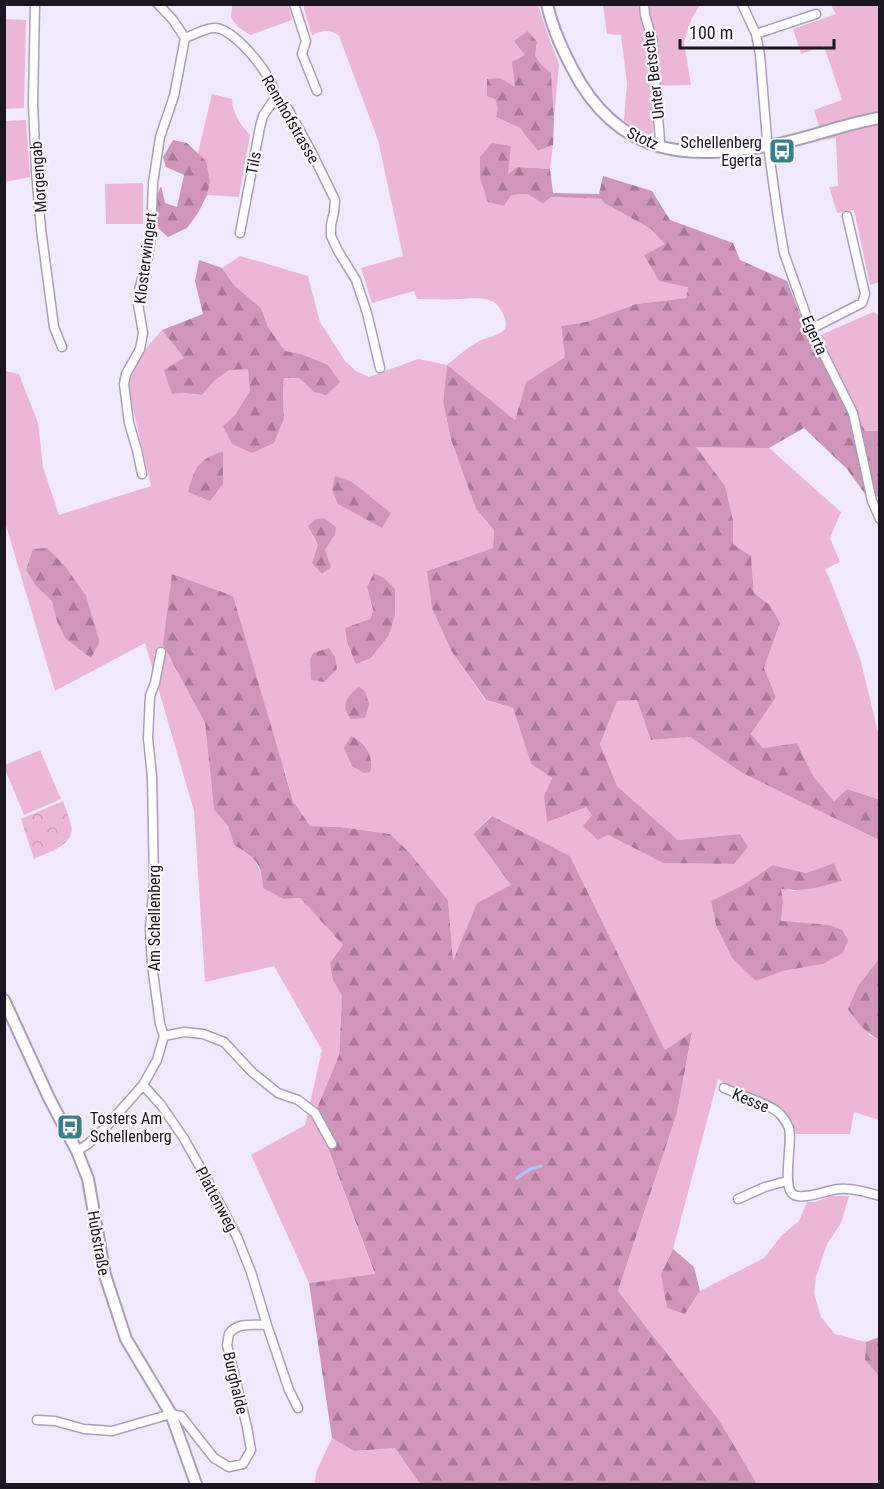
<svg xmlns="http://www.w3.org/2000/svg" width="884" height="1489" font-family="'Roboto Condensed',sans-serif">
<style>
.grass{fill:#ecb7d6;fill-rule:evenodd}
.forest{fill:url(#forest-firs)}
.park{fill:url(#park-crowns)}
.lines{fill:none;stroke-linecap:round;stroke-linejoin:round}
.stream{stroke:#afc4fd;stroke-width:3}
.minor-casing{stroke:#ab9dbc;stroke-width:11}
.tertiary-casing{stroke:#ab9dbc;stroke-width:14}
.minor{stroke:#fff;stroke-width:8}
.tertiary{stroke:#fff;stroke-width:10}
.labels{text-anchor:middle;stroke-width:4.5;stroke-linejoin:round;paint-order:stroke}
.street-label{font-size:16px;fill:#1b1622;stroke:#fbf8fe}
.poi-label{font-size:16px;fill:#1b1622;stroke:#fbf8fe;text-anchor:end}
</style>
<defs>
<pattern id="forest-firs" width="22" height="20" patternUnits="userSpaceOnUse" patternTransform="scale(1.5)"><rect width="22" height="20" fill="#d096b9"/><path d="M5 1l3.5 6h-7zM16 11l3.5 6h-7z" fill="#a87996"/></pattern>
<pattern id="park-crowns" width="20" height="18" patternUnits="userSpaceOnUse" patternTransform="scale(1.5)"><rect width="20" height="18" fill="#ecb7d6"/><path d="M2 6a3 3 0 1 1 6 0M12 15a3 3 0 1 1 6 0" fill="none" stroke="#ca9db7"/></pattern>
</defs>
<rect width="100%" height="100%" fill="#f0e8fb"/>
<!-- grass -->
<path class="grass" d="M288 4 292 20 250 35 237 26 231 18 232 5Z
M303 5H538L550 41 559 64 554 119 551 73 541 64 535 56 537 42 525 56 515 88 500 78 495 99 498 108 496 117 520 128 538 151 553 145 550 169 517 167 507 175 492 143 511 195 528 194 543 204 551 197 601 199 604 203 651 229 666 244 644 255 688 287 686 298 636 304 586 322 561 326 565 357 526 382 515 420 447 366 443 402 451 440 476 509 494 530 493 548 427 571 452 652 485 700 513 708 531 764 552 778 544 796 586 807 608 835 663 863 734 864 740 834 678 840 617 786 600 744 617 700H638L651 740 690 737 742 773 879 840V959L859 984 869 1035 879 1040V1120L854 1112 850 1134H795L793 1122 788 1115 774 1105 731 1088 718 1079 673 1249 661 1274 685 1314 700 1291 764 1258 781 1236 799 1221 807 1202H816L830 1196H849L841 1223 827 1244 816 1277 814 1293 821 1317 835 1334 866 1342 865 1360 879 1376V1484H757L719 1420 618 1291 677 1113 692 1033 665 1050 570 856 491 816 473 834 511 885 453 963 448 900 409 852 390 834 341 827 310 826 293 801 284 768 163 645 205 723 214 810 228 826 234 845 253 856 262 876 284 899 300 898 343 945 333 980 342 996 339 1055 315 1113 375 1275 309 1283 251 1155 305 1125 322 1050 274 966 205 982 194 811 145 643 55 691 5 522V371L19 374 38 423 43 467 59 515 151 486 130 396 129 377 142 353 162 330 184 358 173 394 184 393 202 395 215 380 229 369H248L251 391 235 415 223 426 284 418 283 390 284 378H299L314 392 301 354 285 351 268 327 261 308 235 286 222 268 240 256 308 276 320 322 345 361 356 371 369 377 418 359 447 365C458 356 468 347 481 340 488 337 497 336 502 332 507 328 506 324 505 319 497 294 480 298 459 299 445 300 431 299 417 299L414 291 372 303 361 268 403 256 378 140 339 36C331 29 320 30 312 36ZM312 535H335L325 550 316 553 318 545ZM375 573 389 635 351 654 347 643 345 629 370 619 373 611 367 587ZM834 863 842 881 793 891 780 888 783 902 781 922 830 925 823 964 783 971 757 980 732 958 716 926 711 901 743 885 773 865 806 873Z
M603 5H700L692 18 684 42 691 85 651 86 653 132 649 135 624 121 627 83 621 35 607 34Z
M831 5H879V282L870 285 854 210 837 213 829 187 838 186 836 138 823 140 814 110 842 100 824 46 801 54 793 29 836 14Z
M4 19 26 20 24 108 5 109Z
M212 94 232 99C232 113 241 125 250 135L239 197 207 195 210 182 198 153Z
M26 120 30 177 5 182V121Z
M143 183V224H106L105 184Z
M873 312 879 315V431H865L830 360 805 328 821 335Z
M696 446 769 448 841 512 830 538 840 562 825 569 829 577 860 658 879 736 880 779 878 799 847 789 834 801 813 776 797 743 763 748 751 734 776 697 764 668 780 623 770 605 754 593 751 556 733 544V521Z
M40 750 61 799 24 815 5 769V765Z
M332 1438 354 1451 395 1448 420 1484H314L317 1470Z"/>
<!-- forest -->
<path class="forest" d="M528 31 537 42 535 56 541 64 551 73 554 119 553 145 538 151 520 128 496 117 498 108 495 99 487 96V79L500 78 515 87 512 62 525 55 514 41Z
M173 140 187 143 206 161 210 182 207 195 198 213 187 228 168 237 158 228C156 214 154 199 161 186L165 203 177 207 184 175 166 167 163 157Z
M492 143 511 146 508 174 517 167 550 169 553 193 599 194 603 176 652 191 670 220 733 243 740 260 787 281 805 328 830 360 865 431H879V496L870 501 847 469 804 428 769 448 696 447 725 486 733 521V544L751 556 754 593 770 605 780 623 764 668 776 697 751 734 763 748 797 743 813 776 834 801 847 789 878 799 880 805 879 840 742 773 690 737 651 740 637 700 617 701 600 744 617 786 678 840 740 834 748 847 734 864 663 863 608 835 598 840 583 826 592 815 586 807 547 822 544 796 552 778 531 764 513 708 486 700 452 652 432 608 427 571 493 548 494 530 476 509 451 440 443 402 447 365 515 420 526 382 565 357 561 326 586 322 636 304 686 298 688 287 659 281 644 255 665 244 651 229 604 203 601 199 551 197 543 204 528 194 511 195 504 206 488 202 480 178V157Z
M199 260 222 268 235 286 261 308 268 327 285 351 301 354 328 365 340 382 326 395 314 392 299 378H284L283 390 284 418 274 443 252 453 232 444 223 426 235 415 250 391 248 369 229 370 215 380 202 395 184 393 173 394 169 386 164 370 184 358 162 330 203 314 195 281Z
M223 451V484L210 501 188 492C195 467 198 460 223 451Z
M335 476 352 482 391 513 382 528 338 504 332 489Z
M324 518 336 527 335 535 325 550 331 567 322 574 312 563 318 545 308 526 316 519Z
M47 548 65 566 86 596 99 640V643L91 658 65 638 57 621 52 601 36 586 26 570 33 549Z
M374 573 384 578 395 589V614L389 635 371 658 356 664 347 643 345 628 370 619 373 610 367 587Z
M172 574 233 596 293 801 310 826 341 827 390 834 409 852 448 900 453 961 477 903 511 885 473 834 492 816 570 856 665 1050 692 1032 677 1113 618 1291 719 1420 757 1484H420L395 1448 354 1451 332 1438 309 1283 375 1274 315 1113 339 1055 342 996 333 980 330 963 343 945 300 898 284 899 263 888C262 862 254 857 234 845L228 826 214 810 205 723 163 645Z
M329 648 335 657 337 669 324 682 311 680 310 659 313 653Z
M359 687 365 691 369 704 365 718 351 719C340 707 346 696 359 687Z
M351 736C364 741 375 757 370 772L364 773 352 766 344 748Z
M834 863 842 881C819 887 805 892 781 889L783 902 781 921 830 925 842 930 848 940 843 953 823 964 783 971 756 981 732 958 716 926 711 901 743 885 773 865 806 873Z
M879 959V1040C865 1032 857 1022 848 1009L859 984Z
M673 1249 694 1267 700 1291 685 1314 667 1308 661 1274Z
M879 1337H880L879 1376 865 1360 866 1342Z"/>
<!-- park -->
<path class="park" d="M63 801C66 809 69 817 71 825 76 845 48 852 34 859L21 819Z"/>
<g class="lines">
<!-- stream -->
<path class="stream" d="M517 1178 530 1169 541 1166"/>
<defs>
<path id="minor" d="M35 4 33 103 36 172 41 229 54 327 62 347
M158 4 173 20 185 38
M294 4 306 41 302 54 317 91
M644 4 645 15 652 39 660 141 659 147
M742 4 756 34 760 55 767 139 778 217 784 253 811 329 853 413 872 501 880 519
M756 34 816 14
M185 38C194 35 206 27 216 28 235 29 277 80 275 98L288 109 312 153 335 200 334 212 331 225V236L338 251 356 280 367 313 380 368
M240 233 260 127 263 116 275 98
M811 329 862 303 865 294 847 216
M142 474 137 450 129 423 124 384 126 374 140 349 143 333 138 304 139 290 148 257 151 236 153 183 160 137 174 96 185 38
M164 1036 184 1032 203 1034 224 1042 252 1072 278 1093 298 1100 315 1113 332 1144
M143 1085 161 1105 183 1137 209 1183 237 1237 251 1272 267 1325
M724 1088C739 1095 768 1103 779 1113 783 1117 787 1123 789 1128 793 1143 781 1188 794 1195 804 1200 827 1190 839 1189 852 1188 866 1192 880 1196
M77 1151 88 1144 106 1127 143 1085 157 1060 164 1036 160 1024 152 965 150 928 154 884 152 777 148 738 150 696 155 683 161 652
M738 1199 765 1187 787 1181
M37 1420 55 1421 84 1429 112 1431 171 1414 181 1416 214 1458 229 1467 243 1464 251 1450 247 1427 227 1345C228 1341 228 1338 229 1334 236 1322 255 1325 267 1325L289 1390 298 1408"/>
<path id="tertiary" d="M547 4C552 27 561 47 572 68 619 160 691 161 783 143 815 136 847 123 880 118
M4 1000 49 1098 77 1151 88 1179 105 1275 126 1339 171 1414 196 1484"/>
</defs>
<!-- minor casing -->
<use href="#minor" class="minor-casing"/>
<!-- tertiary casing -->
<use href="#tertiary" class="tertiary-casing"/>
<!-- minor -->
<use href="#minor" class="minor"/>
<!-- tertiary -->
<use href="#tertiary" class="tertiary"/>
</g>
<!-- icons -->
<defs>
<symbol id="bus-square" viewBox="-11 -11 22 22"><rect x="-9" y="-9" width="18" height="18" rx="4" fill="#397e8c" stroke="#fbf8fe"/><path d="M-5-6H5V4H4V6H2V4H-2V6H-4V4H-5ZM-3.5-4V0h7V-4ZM-3.5 1.2v1.5H-2V1.2ZM2 1.2v1.5H3.5V1.2Z" fill="#fff"/></symbol>
</defs>
<g fill-rule="evenodd">
<use href="#bus-square" x="767" y="136" width="30" height="30"/>
<use href="#bus-square" x="55" y="1112" width="30" height="30"/>
</g>
<g class="labels">
<!-- street labels -->
<g class="street-label">
<text transform="translate(653 75) rotate(-97)" y="6">Unter Betsche</text>
<text transform="translate(291 119) rotate(60)" y="6">Rennhofstrasse</text>
<text transform="translate(643 138) rotate(24)" y="6">Stotz</text>
<text transform="translate(253 163) rotate(-79)" y="6">Tils</text>
<text transform="translate(38 177) rotate(-94)" y="6">Morgengab</text>
<text transform="translate(145 258) rotate(-83)" y="6">Klosterwingert</text>
<text transform="translate(815 335) rotate(66)" y="6">Egerta</text>
<text transform="translate(154 918) rotate(-90)" y="6">Am Schellenberg</text>
<text transform="translate(751 1100) rotate(23)" y="6">Kesse</text>
<text transform="translate(217 1199) rotate(62)" y="6">Plattenweg</text>
<text transform="translate(99 1243) rotate(80)" y="6">Hubstraße</text>
<text transform="translate(236 1383) rotate(77)" y="6">Burghalde</text>
</g>
<!-- poi labels -->
<g class="poi-label">
<text x="762" y="148">Schellenberg<tspan x="762" dy="18">Egerta</tspan></text>
<text x="90" y="1124" text-anchor="start">Tosters Am<tspan x="90" dy="18">Schellenberg</tspan></text>
</g>
</g>
<!-- border -->
<rect width="884" height="1489" fill="none" stroke="#1b1622" stroke-width="12"/>
<!-- scale -->
<path d="M680 39v9h154v-9" fill="none" stroke="#1b1622" stroke-width="3"/>
<text x="689" y="39" font-size="18" fill="#1b1622" stroke="#fbf8fe" stroke-width="4.5" paint-order="stroke">100 m</text>
</svg>
